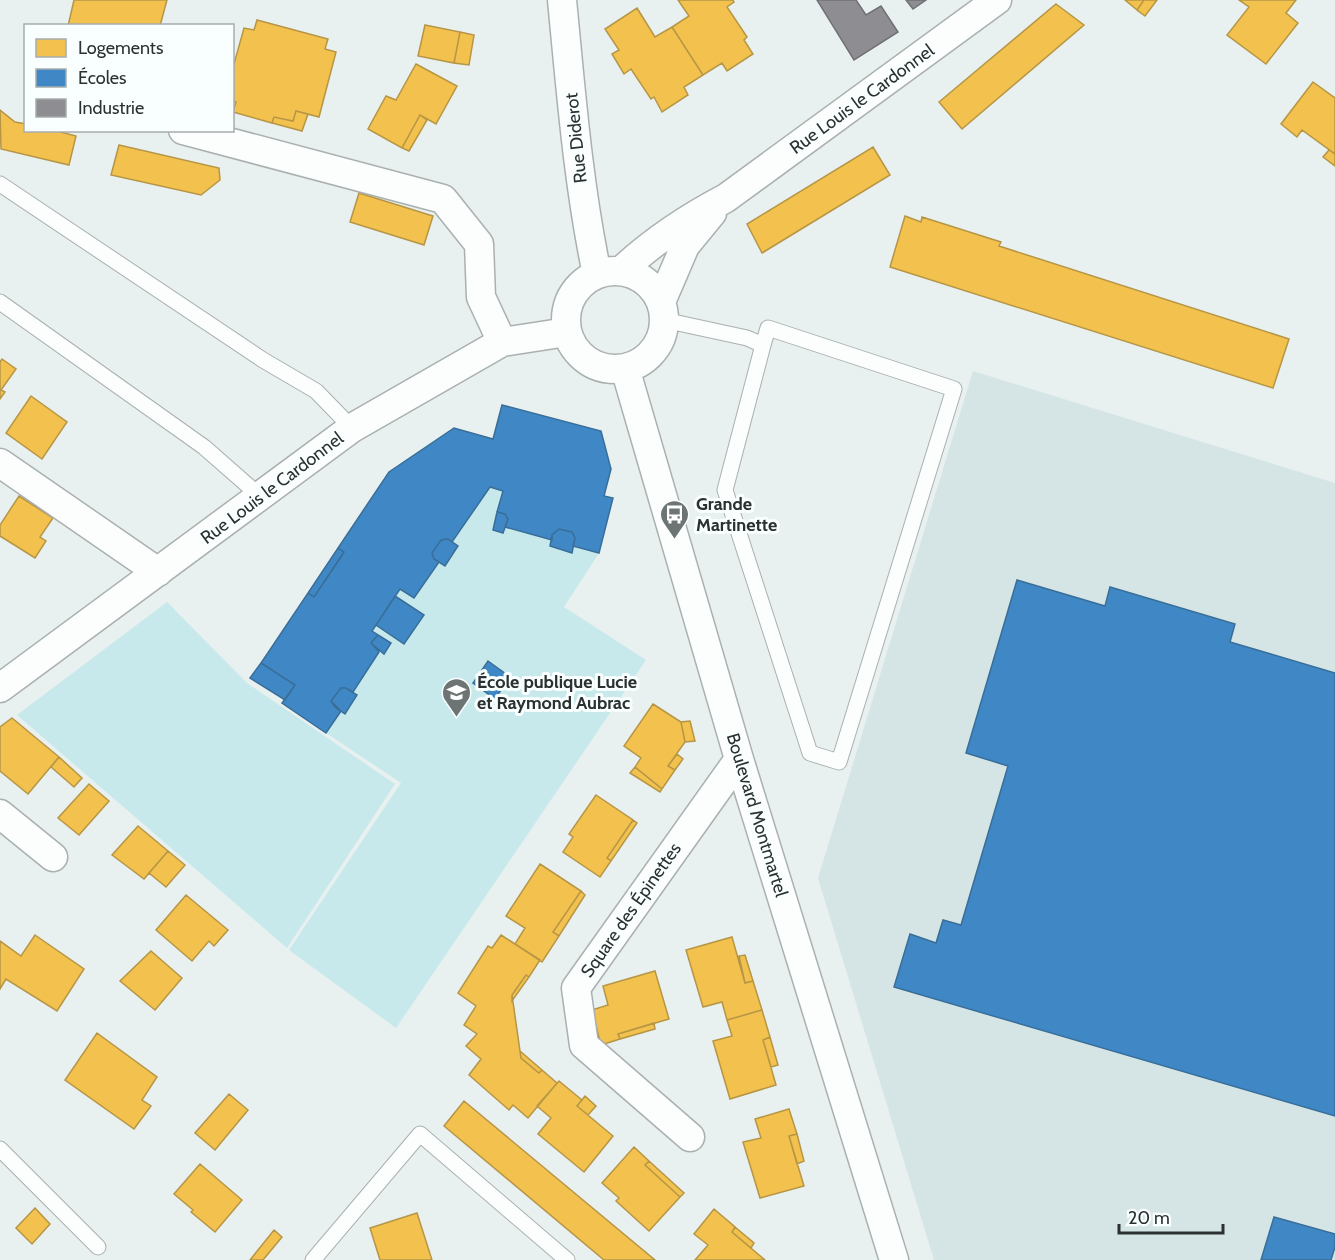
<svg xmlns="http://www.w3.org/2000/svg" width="1335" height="1260" font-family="Cabin,sans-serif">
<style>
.built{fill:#d5e5e6}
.green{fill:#c8e9eb}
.homes{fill:#f2c14e;stroke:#b69645;stroke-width:1.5}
.schools{fill:#3f88c5;stroke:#396e99;stroke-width:1.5}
.industry{fill:#8d8d92;stroke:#707175;stroke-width:1.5}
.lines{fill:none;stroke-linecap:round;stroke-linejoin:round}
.lane-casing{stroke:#aab0b0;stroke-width:17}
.street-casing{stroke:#aab0b0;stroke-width:31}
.lane{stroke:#fcfdfd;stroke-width:15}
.street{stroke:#fcfdfd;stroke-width:28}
.labels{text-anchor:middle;stroke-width:6;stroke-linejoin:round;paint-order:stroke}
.street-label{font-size:18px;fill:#2b3131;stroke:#f9feff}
.poi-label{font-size:18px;font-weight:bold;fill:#2b3131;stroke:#f9feff;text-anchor:start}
</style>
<rect width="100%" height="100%" fill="#e8f0f0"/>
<!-- built -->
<path class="built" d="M973 371 1335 483V1260H934L818 878Z"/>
<!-- green -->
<path class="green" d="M490 487 503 491 493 530 503 533 505 527 552 540 572 553 573 546 599 553 564 607 646 660 396 1028 289 950 401 783 326 733 341 711 345 713 357 696 353 692 379 652 384 654 390 643 372 631 376 625 404 644 424 615 395 596 400 589 414 598 439 562 445 565 458 546 452 542Z
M167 602 247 683 395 784 287 948 17 715Z"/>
<!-- homes -->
<path class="homes" d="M74 0H167L160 26H68Z
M678 0H733L734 2 727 7 747 37 744 40 753 54 727 71 722 63 703 75 672 27 689 16Z
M1125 0H1144L1137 10Z
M1144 0H1157L1145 16 1137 10Z
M1239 0H1296L1286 13 1298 23 1266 64 1227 35 1249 7Z
M1056 4 1084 25 962 129 939 102Z
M637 8 655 37 672 27 703 75 684 87 688 95 662 112 654 97 651 99 631 69 624 74 612 54 619 50 605 29Z
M257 20 328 39 325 49 336 52 319 117 296 111 293 121 274 117 272 123 233 112 236 102 232 101V71L244 28 254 30Z
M425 25 460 32 454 63 418 56Z
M460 32 474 35 469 65 454 63Z
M416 64 457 86 436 124 420 115 402 148 368 129 386 96 396 100Z
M1313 82 1335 98V154L1302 130 1297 137 1281 124Z
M0 110 15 122 26 124V130H53L76 136 69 165 1 149Z
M296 111 308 114 302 131 272 123 274 117 293 121Z
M420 115 427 120 409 151 402 148Z
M119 145 219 168 220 180 201 195 111 175Z
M873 147 890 175 762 253 747 224Z
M1329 150 1335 154V166L1323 157Z
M359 193 433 216 424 245 350 222Z
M905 216 921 222 922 217 1001 242 999 246 1289 339 1273 388 890 267Z
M2 359 16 369 1 390 5 392 0 399V362Z
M31 396 67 422 42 459 6 433Z
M19 496 53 518 40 537 46 541 35 558 0 536V525Z
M653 704 681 722 685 742 668 766 675 770 662 789 635 767 641 758 624 746Z
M12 718 59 757 28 794 0 771V727Z
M690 721 695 741 685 742 681 722Z
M677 754 683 759 675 770 668 766Z
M59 757 82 778 74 787 51 767Z
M635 767 662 789 660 792 630 773Z
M89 784 109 801 79 835 58 818Z
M596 795 633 820 607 858 611 861 600 877 563 852 573 837 569 834Z
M633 820 637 823 611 861 607 858Z
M138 826 168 851 144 879 112 855Z
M168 851 185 865 166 887 149 873Z
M540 864 581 891 553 932 559 936 542 962 515 944 525 928 506 916Z
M581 891 585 895 559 936 553 932Z
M186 895 228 930 214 946 209 941 192 961 156 930Z
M35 935 84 969 57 1011 6 979 0 989V941L21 956Z
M501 935 540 960 529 977 526 975 512 995 521 1058 539 1073 542 1070 557 1083 528 1118 513 1105 509 1110 469 1075 481 1059 466 1046 477 1034 464 1025 476 1006 458 993 488 946 492 948Z
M732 937 745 983 753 981 762 1010 727 1020 722 1002 703 1007 686 950Z
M151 951 182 978 155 1010 120 981Z
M745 955 753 981 745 983 739 956Z
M655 971 669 1019 618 1034 620 1039 601 1045 592 1010 608 1005 603 986Z
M526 975 529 977 512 1001V995Z
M762 1010 770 1037 763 1040 776 1085 730 1099 713 1041 732 1036 727 1020Z
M654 1023 655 1029 620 1039 618 1034Z
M97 1033 157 1077 142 1100 151 1106 134 1129 65 1080Z
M770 1037 778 1065 771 1067 763 1040Z
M520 1051 542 1070 539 1073 521 1058Z
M559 1081 582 1100 577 1106 613 1136 584 1172 538 1134 551 1118 537 1106Z
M229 1094 248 1110 215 1150 195 1133Z
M585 1096 596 1106 588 1115 577 1106Z
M464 1101 655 1260H604L444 1126Z
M789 1109 797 1134 789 1136 804 1186 760 1198 743 1142 761 1138 755 1119Z
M797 1134 804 1161 797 1164 789 1136Z
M634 1147 649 1161 645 1165 680 1197 649 1231 616 1201 619 1198 602 1183Z
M649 1161 684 1193 680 1197 645 1165Z
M200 1164 242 1200 215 1232 191 1212 193 1210 174 1194Z
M35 1208 50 1224 32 1244 16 1228Z
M714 1209 735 1227 732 1232 765 1260H695L708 1245 694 1234Z
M417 1213 432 1260H380L370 1228Z
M735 1227 754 1243 751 1248 732 1232Z
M274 1230 282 1237 263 1260H250Z"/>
<!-- schools -->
<path class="schools" d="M502 405 601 431 611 469 604 496 613 498 599 553 573 546 575 538 572 532 559 529 552 535V540L505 527 508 519 505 514 497 512 503 491 490 487 452 542 448 539 441 540 432 553 434 559 439 562 414 598 400 589 372 631 378 635 371 643 379 652 353 692 346 688H341L331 701 341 711 326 733 282 703 295 685 261 663 308 593 314 597 341 557 344 552 338 548 389 472 454 428 493 439Z
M497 512 505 514 508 519 503 533 493 530Z
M559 529 572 532 575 538 572 553 550 546 552 535Z
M448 539 458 546 445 566 434 559 432 553 441 540Z
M338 548 344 552 314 597 308 593Z
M1017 580 1105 606 1110 587 1235 624 1230 642 1335 673V1116L894 987 910 934 936 943 943 920 961 925 1008 766 966 753Z
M395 596 424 615 404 644 376 625Z
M378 635 391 643 384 654 371 643Z
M488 661 510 677 495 699 473 683Z
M261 663 295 685 285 700 250 678Z
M341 688H346L357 695 345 714 335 707 331 701Z
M1274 1217 1335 1234V1247L1331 1260H1261Z"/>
<!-- industry -->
<path class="industry" d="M817 0H856L866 15 881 6 898 32 854 60Z
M906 0H926L913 9Z"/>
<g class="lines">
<defs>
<path id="lane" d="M0 184 263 360 316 391 352 428
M0 302 204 447 261 497
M664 320 747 338 763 345 725 490 810 753 839 762 954 389 768 328 763 345
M0 1149 98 1247
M313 1260 420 1134 567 1260"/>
<path id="street" d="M562 0C571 92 578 184 597 274
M183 130 443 199 479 244 481 297 502 342
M621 271C653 241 688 218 726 198L997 0
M566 320a49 49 0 1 1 98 0a49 49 0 1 1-98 0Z
M661 302 685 246 712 213
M625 368 739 759 894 1260
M0 463 158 572
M0 688 352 428 502 342 567 332
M0 814 53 857
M690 1137 584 1045 576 988 739 759"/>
</defs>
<!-- lane casing -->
<use href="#lane" class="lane-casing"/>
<!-- street casing -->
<use href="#street" class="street-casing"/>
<!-- lane -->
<use href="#lane" class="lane"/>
<!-- street -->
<use href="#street" class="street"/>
</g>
<!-- icons -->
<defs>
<symbol id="bus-pin" viewBox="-11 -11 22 30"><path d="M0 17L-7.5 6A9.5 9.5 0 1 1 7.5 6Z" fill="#6d7474" stroke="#f9feff"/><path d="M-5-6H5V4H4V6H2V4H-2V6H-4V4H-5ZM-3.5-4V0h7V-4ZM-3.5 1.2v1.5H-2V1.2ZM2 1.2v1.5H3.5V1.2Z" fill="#fff"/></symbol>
<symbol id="school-pin" viewBox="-11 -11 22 30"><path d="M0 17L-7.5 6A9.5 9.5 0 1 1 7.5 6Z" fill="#6d7474" stroke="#f9feff"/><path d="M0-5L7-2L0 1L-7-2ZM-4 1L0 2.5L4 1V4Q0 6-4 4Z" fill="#fff"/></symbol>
</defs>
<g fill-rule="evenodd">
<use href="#bus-pin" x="658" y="498" width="33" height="45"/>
<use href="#school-pin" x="440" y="676" width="33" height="45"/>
</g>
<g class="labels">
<!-- street labels -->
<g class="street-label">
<text transform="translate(862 99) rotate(-36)" y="6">Rue Louis le Cardonnel</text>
<text transform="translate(576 138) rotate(-96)" y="6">Rue Diderot</text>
<text transform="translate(272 488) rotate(-37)" y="6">Rue Louis le Cardonnel</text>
<text transform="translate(757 815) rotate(73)" y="6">Boulevard Montmartel</text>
<text transform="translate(631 910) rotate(-55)" y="6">Square des Épinettes</text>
</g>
<!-- poi labels -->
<g class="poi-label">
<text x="696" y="510">Grande<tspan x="696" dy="21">Martinette</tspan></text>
<text x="477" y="688">École publique Lucie<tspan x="477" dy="21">et Raymond Aubrac</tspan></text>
</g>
</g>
<!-- legend -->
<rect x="24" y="24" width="210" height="108" fill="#f9feff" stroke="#a7acad" stroke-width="1.5"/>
<rect x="36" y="39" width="30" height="18" fill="#f2c14e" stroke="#a7acad" stroke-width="1.5"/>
<text x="78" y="54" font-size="18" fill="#2b3131">Logements</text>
<rect x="36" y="69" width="30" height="18" fill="#3f88c5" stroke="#a7acad" stroke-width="1.5"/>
<text x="78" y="84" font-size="18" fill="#2b3131">Écoles</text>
<rect x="36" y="99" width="30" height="18" fill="#8d8d92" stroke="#a7acad" stroke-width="1.5"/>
<text x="78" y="114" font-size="18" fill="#2b3131">Industrie</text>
<!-- scale -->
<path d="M1119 1224v9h104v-9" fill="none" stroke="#2b3131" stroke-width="3"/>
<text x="1128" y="1224" font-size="18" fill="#2b3131" stroke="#f9feff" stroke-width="4.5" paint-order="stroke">20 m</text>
</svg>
